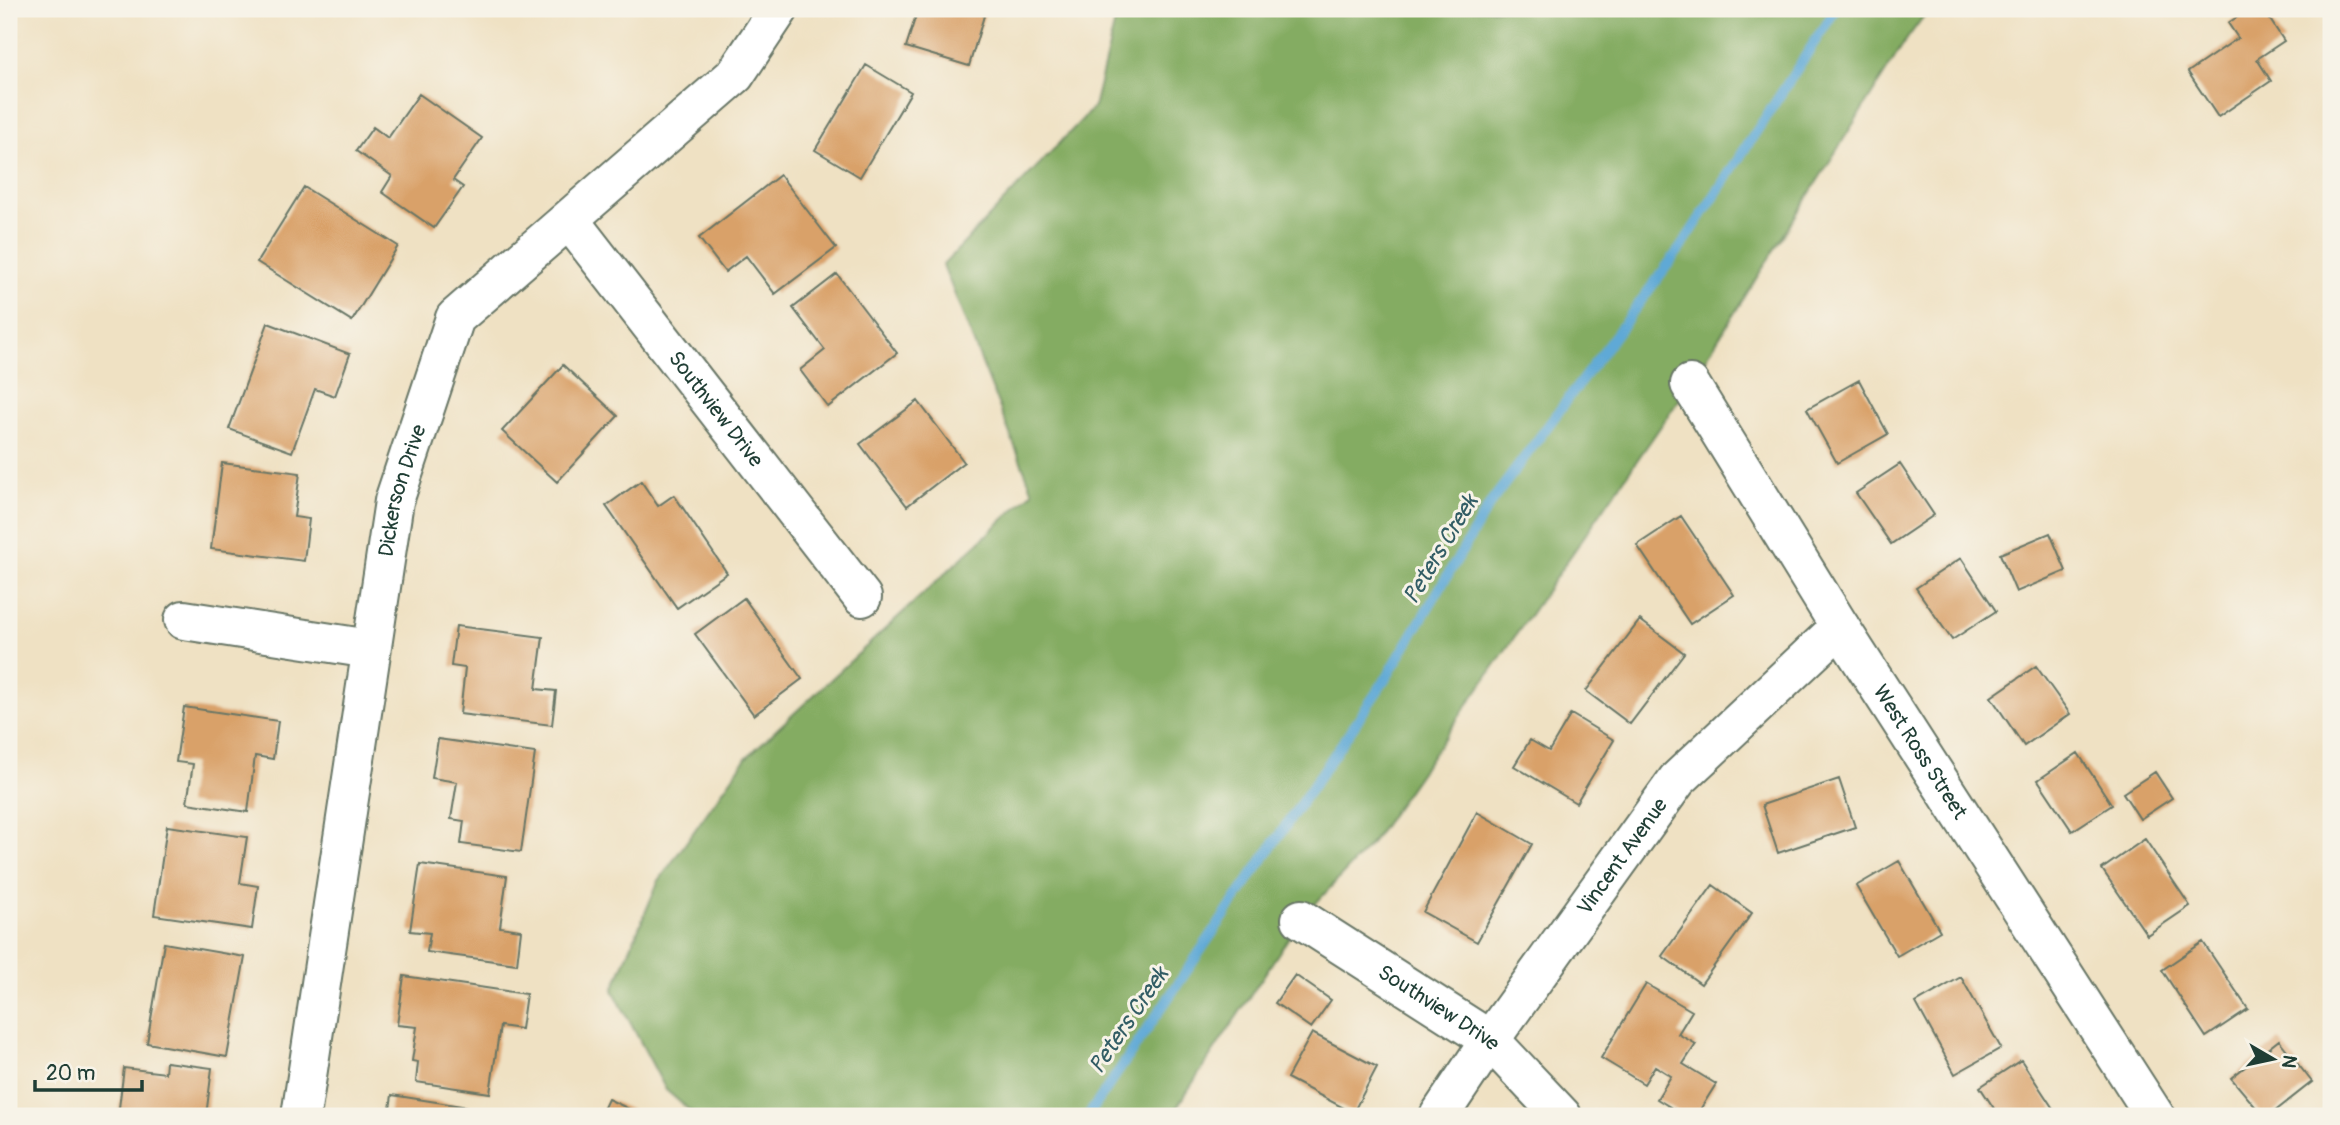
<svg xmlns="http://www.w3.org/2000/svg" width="2340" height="1125" font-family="Pangolin,sans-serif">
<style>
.forest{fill:#84ac62;stroke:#52744b;stroke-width:2}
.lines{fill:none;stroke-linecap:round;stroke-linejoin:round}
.stream{stroke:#5ea9d6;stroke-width:10}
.building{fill:#d9a169}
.minor-casing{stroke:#687666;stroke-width:42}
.minor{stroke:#fff;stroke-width:38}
.labels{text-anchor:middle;stroke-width:6;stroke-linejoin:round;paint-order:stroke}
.street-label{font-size:21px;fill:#1f3d34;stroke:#f7f3e8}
.water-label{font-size:23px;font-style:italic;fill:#325d65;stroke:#f7f3e8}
</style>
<rect width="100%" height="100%" fill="#f7f3e8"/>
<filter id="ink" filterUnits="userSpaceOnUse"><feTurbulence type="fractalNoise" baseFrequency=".0143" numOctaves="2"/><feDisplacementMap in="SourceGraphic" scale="14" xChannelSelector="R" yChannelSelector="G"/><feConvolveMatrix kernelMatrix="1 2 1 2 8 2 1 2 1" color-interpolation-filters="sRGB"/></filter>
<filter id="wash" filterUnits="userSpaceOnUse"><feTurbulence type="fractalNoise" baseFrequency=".00686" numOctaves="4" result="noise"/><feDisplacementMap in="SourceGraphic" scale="28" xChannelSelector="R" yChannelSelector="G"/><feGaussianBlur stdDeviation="1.57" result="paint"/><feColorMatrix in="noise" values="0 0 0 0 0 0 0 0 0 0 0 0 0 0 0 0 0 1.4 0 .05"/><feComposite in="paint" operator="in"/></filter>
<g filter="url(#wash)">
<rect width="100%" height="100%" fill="#efe1c3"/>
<!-- forest -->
<path class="forest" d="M1118 9H1929L1904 43 1690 384 1370 845 1301 919 1171 1116H696L666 1090 613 990 658 882 746 758 1033 492 943 265 1094 107Z"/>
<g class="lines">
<!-- stream -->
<path class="stream" d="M1088 1116 1385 680 1492 501 1681 247 1836 9"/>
</g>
<g id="blocks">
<!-- building -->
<path class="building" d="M918 9H986L969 66 906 47Z
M2250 9H2263L2284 41 2257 59 2271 81 2218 117 2188 72 2238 38 2228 23Z
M866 65 911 92 860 177 815 150Z
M419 94 482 138 453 180 463 187 434 228 382 192 392 176 356 151 373 127 388 138Z
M780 175 836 248 775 294 746 256 725 272 699 238Z
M304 187 398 246 352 321 257 262Z
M837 274 897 353 828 407 800 370 825 350 793 308Z
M268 323 350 354 335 396 315 389 292 452 229 429Z
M563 365 618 416 557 482 502 431Z
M1859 380 1888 434 1837 463 1807 409Z
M918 401 964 462 907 506 860 444Z
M222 463 300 473 294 517 309 519 304 561 211 549Z
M1900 464 1934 515 1891 544 1856 493Z
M641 481 658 506 674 495 727 573 677 608 606 506Z
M1681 516 1734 595 1690 624 1637 545Z
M2050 533 2066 571 2016 592 2000 554Z
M1961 558 1996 611 1952 640 1916 588Z
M744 598 802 679 754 715 695 634Z
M1640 620 1684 653 1630 724 1586 691Z
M456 626 543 637 536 689 556 691 552 725 460 714 465 668 451 666Z
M2036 666 2070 714 2024 746 1991 697Z
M184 707 278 721 273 759 255 756 248 812 187 803 193 764 176 762Z
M1571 714 1614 740 1576 803 1514 766 1530 740 1549 751Z
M438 739 535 753 521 852 461 844 464 821 451 819 457 782 432 778Z
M2078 753 2112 805 2072 831 2038 780Z
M2155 772 2172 798 2140 819 2123 793Z
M1839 779 1855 827 1778 853 1762 805Z
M1477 812 1532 844 1477 942 1423 912Z
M167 826 247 837 240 883 258 886 252 929 154 915Z
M2145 839 2190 906 2147 935 2102 869Z
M1899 861 1940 931 1897 956 1856 886Z
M420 864 507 876 500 927 521 930 517 964 427 952 430 933 410 931Z
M1713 885 1752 913 1701 984 1662 956Z
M2203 942 2248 1009 2206 1037 2162 970Z
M164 943 245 957 227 1057 147 1043Z
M1295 975 1331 1000 1311 1028 1275 1003Z
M404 976 526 994 521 1029 500 1026 490 1093 416 1082 418 1062 412 1061 417 1027 397 1025Z
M1961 977 2001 1048 1955 1074 1916 1003Z
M1646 984 1692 1011 1678 1034 1696 1044 1683 1064 1716 1084 1696 1116H1685L1657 1099 1671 1076 1655 1066 1644 1084 1601 1058Z
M1312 1033 1377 1067 1353 1113 1287 1078Z
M2279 1040 2312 1082 2269 1116H2263L2231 1078Z
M2021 1060 2058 1116H1999L1980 1087Z
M166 1062 212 1068 206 1116H118L124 1068 165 1073Z
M392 1095 481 1109 480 1116H389Z
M608 1099 644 1116H600Z"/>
</g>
</g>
<g filter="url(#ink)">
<use href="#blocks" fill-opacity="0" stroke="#687666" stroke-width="2"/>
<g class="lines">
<defs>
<g id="minor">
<path id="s1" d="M570 221 862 597"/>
<path id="s2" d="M1690 384 1840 627 2155 1116"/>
<path d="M184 620 370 649"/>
<path id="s3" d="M1301 919 1490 1040 1562 1116"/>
<path id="s4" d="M301 1116 394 501 455 318 735 75 779 9"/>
<path id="s5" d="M1439 1116 1490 1040 1677 780 1840 627"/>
</g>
</defs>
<!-- minor casing -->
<use href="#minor" class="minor-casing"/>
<!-- minor -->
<use href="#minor" class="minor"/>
</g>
</g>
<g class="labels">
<!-- street labels -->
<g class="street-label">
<text dy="7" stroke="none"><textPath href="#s1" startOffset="238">Southview Drive</textPath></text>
<text dy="7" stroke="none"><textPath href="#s4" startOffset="634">Dickerson Drive</textPath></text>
<text dy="7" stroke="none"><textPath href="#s2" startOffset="434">West Ross Street</textPath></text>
<text dy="7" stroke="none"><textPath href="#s5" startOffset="318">Vincent Avenue</textPath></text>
<text dy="7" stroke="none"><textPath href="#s3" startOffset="164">Southview Drive</textPath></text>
</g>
<!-- water labels -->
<g class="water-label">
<text transform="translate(1440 549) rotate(-59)" y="8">Peters Creek</text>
<text transform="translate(1128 1020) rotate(-56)" y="8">Peters Creek</text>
</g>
</g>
<!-- margin -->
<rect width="2340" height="1125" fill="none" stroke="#f7f3e8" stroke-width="35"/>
<!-- north arrow -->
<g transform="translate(2273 1059) rotate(99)" stroke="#f7f3e8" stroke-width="5" paint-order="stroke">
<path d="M0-5L12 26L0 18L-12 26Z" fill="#1f3d34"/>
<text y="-10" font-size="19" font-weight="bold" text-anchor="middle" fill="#1f3d34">N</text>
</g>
<!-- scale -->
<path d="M35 1080v10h107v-10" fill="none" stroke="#1f3d34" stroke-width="3.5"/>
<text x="46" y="1080" font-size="21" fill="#1f3d34" stroke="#f7f3e8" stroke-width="5" paint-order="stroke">20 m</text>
</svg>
